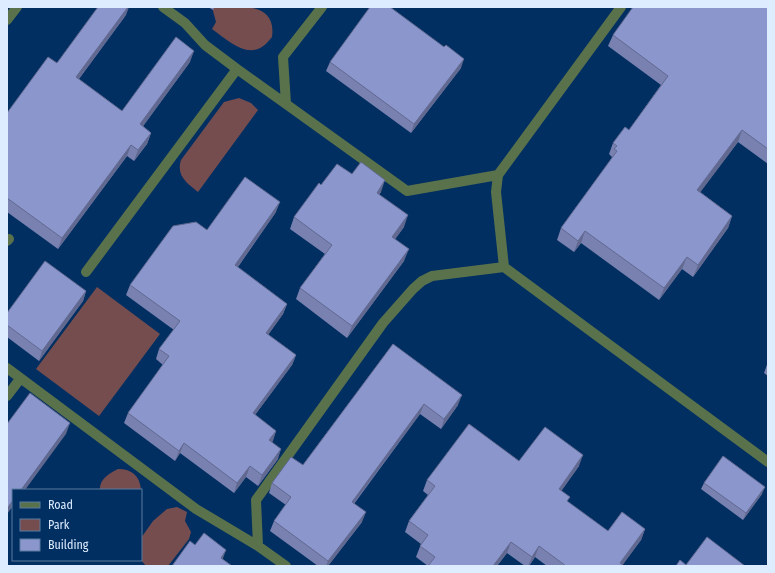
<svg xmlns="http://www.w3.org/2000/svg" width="775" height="573" font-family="'Fira Sans Condensed',sans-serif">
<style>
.green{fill:#764d4f}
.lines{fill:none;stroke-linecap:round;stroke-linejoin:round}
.minor{stroke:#59724c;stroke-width:10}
.wall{fill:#7881b0}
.shaded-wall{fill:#616990}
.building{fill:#8b96cd;stroke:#616990}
</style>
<rect width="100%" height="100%" fill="#022f61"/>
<!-- green -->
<path class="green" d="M212 7C237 7 277 0 272 37 252 64 233 44 212 29L216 22Z
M239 98 251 103 258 110 198 192C187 183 176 176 181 160L224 102Z
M97 287 160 334 99 416 36 369Z
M118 469C132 469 140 476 141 490H100C99 479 110 473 118 469Z
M177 507 187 512 185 521 191 532 189 539 168 566H146L141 560V538L153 521 167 509Z"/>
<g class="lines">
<!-- minor -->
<path class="minor" d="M163 7 185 23 205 45 237 69
M322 7 283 57 286 104 407 191 498 175
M621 7 498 175 496 192 504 267 768 462
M7 20 17 7
M7 241 9 239
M86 272 237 69 286 104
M7 368 196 509 258 546
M7 396 20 379
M286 566 258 546 256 500 383 323 413 289 422 281 432 276 504 267"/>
</g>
<!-- wall -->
<path class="wall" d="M208 7H215L213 10Z
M768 7V164L738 142 700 192 732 216 728 228 693 277 682 269 659 300 581 243 574 252 557 240 561 228 610 161 612 157 609 154 613 143 629 130 661 85 608 46 613 35Z
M126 15 79 79 122 111 190 62 143 126 151 133 147 144 134 161 127 156 58 249 7 212V113L57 63Z
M330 62 461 68 411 133 326 71Z
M321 185 381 192 379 195 404 227 395 239 404 261 347 338 296 299 300 288 325 254 290 229 294 217Z
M276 212 238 267 287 304 283 314 268 335 296 355 292 365 255 415 276 431 272 442 278 459 258 486 246 477 234 493 180 453 175 461 124 423 128 413 163 365 156 359 159 349 174 330 126 295 130 285 207 230Z
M86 291 83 301 39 361 7 337V313Z
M393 344 458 405 441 429 420 414 354 504 362 522 328 566H318L270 531 274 521 286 505 269 493 272 483 303 465Z
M768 362V376L764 373Z
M519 461 579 466 561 491 568 502 608 531 645 529 641 540 622 565 624 566H547L535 557 529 566H525L507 553 497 566H428L416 557 421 544 405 532 409 521 428 495 423 491 427 480Z
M704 483 762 494 743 520 701 489Z"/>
<!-- shaded-wall -->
<path class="shaded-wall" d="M128 7H129L126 15 72 88 76 77Z
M194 51 190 62 136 136 140 124Z
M464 59 461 68 411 133 414 124Z
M742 130 738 142 693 202 697 190Z
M151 133 147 144 134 161 138 150Z
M131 145 127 156 58 249 62 238Z
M385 180 381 192 372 204 377 193Z
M280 202 276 212 232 275 235 265Z
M408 215 404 227 388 249 392 237Z
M732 216 728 228 693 277 698 265Z
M585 231 581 243 574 252 578 241Z
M409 249 404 261 347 338 352 326Z
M687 257 682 269 659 300 664 288Z
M86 291 83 301 39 361 42 351Z
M287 304 283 314 262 343 266 333Z
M296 355 292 365 249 423 253 413Z
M462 395 458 405 441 429 444 419Z
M424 404 420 414 348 511 352 502Z
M70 423 66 434 25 490H21Z
M276 431 273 441 266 450 269 440Z
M184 443 180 453 175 461 179 451Z
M281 449 278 459 258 486 262 475Z
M583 455 579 466 555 500 559 489Z
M250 466 246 477 234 493 237 483Z
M765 487 762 494 743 520 746 513Z
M13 500V506L7 514V509Z
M366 512 362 522 328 566H326L328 561Z
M645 529 641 540 622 566 620 563Z
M511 542 507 553 497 566H493Z
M539 546 535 557 529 566H528L532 557Z
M226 550 222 561 221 558Z"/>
<!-- building -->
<path class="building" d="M98 7H128L76 77 122 111 176 37 194 51 140 124 151 133 138 150 131 145 62 238 7 198V113L48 57 57 63Z
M370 7H390L444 47 446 45 464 59 414 124 330 62Z
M633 7H768V149L742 130 697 190 732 216 698 265 687 257 664 288 585 231 578 241 561 228 617 151 614 149 617 146 613 143 625 127 629 130 668 76 613 35Z
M361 162 385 180 377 193 408 215 392 237 409 249 352 326 300 288 332 245 294 217 319 183 321 185 337 164 352 174Z
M245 177 280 202 235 265 287 304 266 333 296 355 253 413 276 431 269 440 281 449 262 475 250 466 237 483 184 443 179 451 128 413 169 356 159 349 180 321 130 285 173 226 196 222 207 230Z
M45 261 86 291 42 351 7 325V313Z
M393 344 462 395 444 419 424 404 352 502 366 512 328 561 274 521 291 497 272 483 291 457 303 465Z
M30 393 70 423 21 490H13V500L7 509V424Z
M469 424 519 461 545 427 583 455 559 489 570 497 567 501 608 531 622 512 645 529 620 563 624 566H566L539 546 532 557 511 542 493 566H428L435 557 420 546 428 535 409 521 435 486 427 480Z
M723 456 765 487 746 513 704 483Z
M204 533 226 550 221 558 232 566H172L190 541 195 545Z
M707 537 745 566H676L680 560 686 565Z"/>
<!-- border -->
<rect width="775" height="573" fill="none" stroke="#ddecff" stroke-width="16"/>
<!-- legend -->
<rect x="12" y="489" width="130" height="72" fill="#022f61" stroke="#5a7ba0"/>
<rect x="20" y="502" width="20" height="6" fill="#59724c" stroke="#5a7ba0"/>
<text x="48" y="509" font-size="12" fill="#ddecff">Road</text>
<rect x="20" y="519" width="20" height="12" fill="#764d4f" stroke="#5a7ba0"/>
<text x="48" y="529" font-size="12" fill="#ddecff">Park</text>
<rect x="20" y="539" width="20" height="12" fill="#8b96cd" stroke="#5a7ba0"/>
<text x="48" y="549" font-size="12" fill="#ddecff">Building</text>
</svg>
